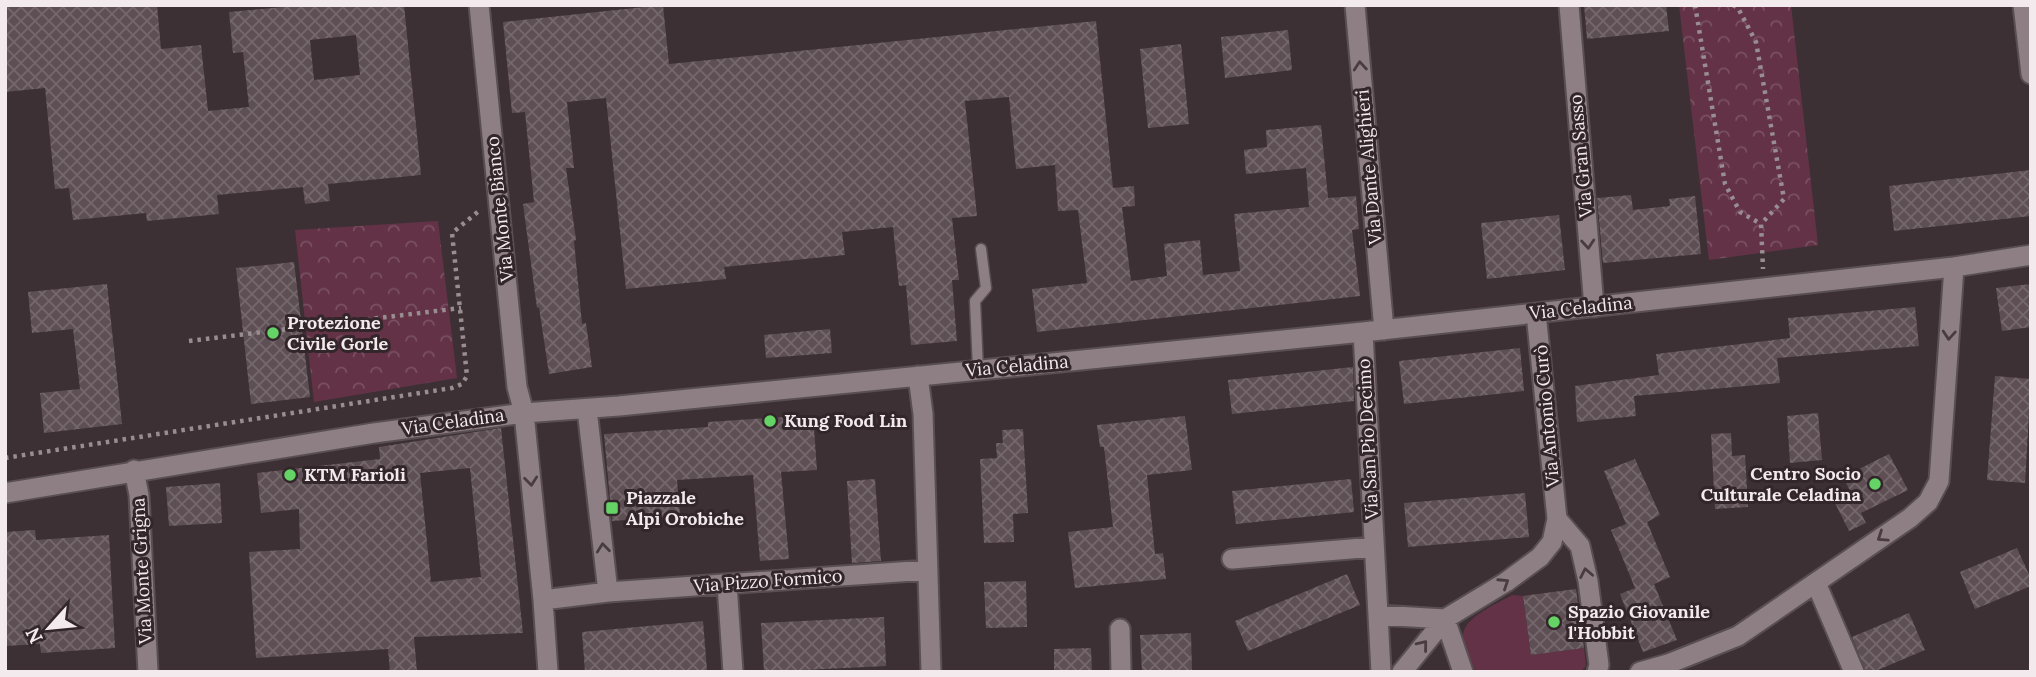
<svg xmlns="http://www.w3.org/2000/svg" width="2036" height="677" font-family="Lora,serif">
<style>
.green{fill:#633247}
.forest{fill:url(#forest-crowns)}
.building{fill:url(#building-cross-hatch);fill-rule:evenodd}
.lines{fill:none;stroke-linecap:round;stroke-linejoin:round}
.service-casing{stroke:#594f52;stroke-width:13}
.minor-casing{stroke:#594f52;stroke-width:23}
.path{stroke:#988e91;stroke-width:4.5;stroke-dasharray:3.5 5;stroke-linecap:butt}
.service{stroke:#8e7f84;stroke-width:10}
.minor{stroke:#8e7f84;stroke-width:19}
.oneway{stroke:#493c40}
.poi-dot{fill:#65d467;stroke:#32262a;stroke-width:2.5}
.labels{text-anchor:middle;stroke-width:6;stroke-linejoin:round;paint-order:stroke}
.street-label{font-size:18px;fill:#f2eaed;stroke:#32262a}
.poi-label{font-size:18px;font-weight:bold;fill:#f2eaed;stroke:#32262a;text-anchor:start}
</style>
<defs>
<pattern id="forest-crowns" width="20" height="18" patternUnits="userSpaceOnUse" patternTransform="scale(1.75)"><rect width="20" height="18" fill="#633247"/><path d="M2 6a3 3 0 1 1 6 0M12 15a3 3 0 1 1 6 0" fill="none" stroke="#7a5062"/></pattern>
<pattern id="building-cross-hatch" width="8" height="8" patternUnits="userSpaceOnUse" patternTransform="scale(1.75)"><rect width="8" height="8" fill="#5d4f54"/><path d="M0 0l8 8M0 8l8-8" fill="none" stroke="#75686d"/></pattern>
</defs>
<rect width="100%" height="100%" fill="#3c3034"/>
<!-- green -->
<path class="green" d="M1512 595 1523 596 1531 655 1584 648 1586 666 1580 672H1476C1472 662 1465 650 1463 639 1460 618 1497 604 1512 595Z"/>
<!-- forest -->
<path class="forest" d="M1679 5H1791L1818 245 1709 260Z
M438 221 457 378 314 402 295 230Z"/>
<!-- building -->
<path class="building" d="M5 5H157L161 49 201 45 208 111 249 107 243 52 233 53 229 12 303 5H404L421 175 328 184 330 201 305 204 303 187 217 195 219 214 147 221 146 213 73 220 69 188 55 189 45 88 5 92ZM356 35 360 75 314 80 310 40Z
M663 5 669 64 1096 21 1113 188 1134 186 1135 206 1122 207 1131 281 1167 276 1164 244 1200 240 1203 275 1240 271 1234 214 1309 207 1306 168 1246 174 1244 150 1267 147 1266 130 1321 125 1328 198 1356 196 1359 229 1352 230 1360 296 1037 332 1032 289 1087 283 1078 210 1058 211 1055 165 1016 169 1009 97 965 101 977 216 952 218 959 280H952L957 341 911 345 906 285 899 286 893 227 842 232 845 255 724 267 726 279 626 289 606 98 567 102 574 168H566L576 240 574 241 582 324 586 323 592 367 549 374 539 307 537 308 523 204 534 202 525 112 512 113 503 22Z
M1584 5H1666L1669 31 1587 39Z
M1288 30 1292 70 1225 78 1221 37Z
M1181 44 1189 124 1148 128 1140 49Z
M2031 170V216L1894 231 1889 186Z
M1631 195 1633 210 1670 206 1669 199 1695 196 1701 254 1603 263 1597 198Z
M1559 215 1565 270 1487 279 1481 223Z
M294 262 310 397 251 404 236 268Z
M107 284 122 424 44 433 40 393 80 389 73 329 32 333 28 292Z
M2031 284V327L2002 331 1996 288Z
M1915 307 1919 346 1777 358 1780 383 1634 396 1636 416 1577 422 1575 386 1659 375 1656 354 1790 338 1788 318Z
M830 329 832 353 766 358 764 335Z
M1520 348 1524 391 1404 404 1399 361Z
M1353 367 1354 401 1232 414 1228 380Z
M1995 376 2031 379 2025 483 1987 480Z
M1818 413 1822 460 1790 463 1787 416Z
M813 415 817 470 781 472 789 559 760 561 753 475 677 480 680 516 612 521 604 434 708 427V422Z
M1185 416 1192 470 1147 475 1155 554 1163 553 1166 579 1075 588 1068 532 1113 527 1104 447H1100L1097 425Z
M501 428 523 633 414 637 417 672H390L388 649 256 658 249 552 300 549 299 509 261 513 257 473 380 459 379 447ZM470 468 481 577 431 582 420 473Z
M1023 429 1028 513 1013 514 1014 542 984 543 980 459 997 458 996 443H1003L1002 430Z
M1731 433 1732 456 1745 455 1748 507 1715 509 1711 434Z
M1889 454 1908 490 1861 513 1866 523 1849 531 1835 503 1852 495 1843 477Z
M1635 459 1660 515 1647 522 1670 577 1654 584 1677 640 1643 652 1620 594 1635 588 1611 530 1626 524 1604 471Z
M875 479 881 561 852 563 847 481Z
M1351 479 1354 512 1236 524 1232 491Z
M220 483 222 523 169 526 166 487Z
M1525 493 1529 537 1408 547 1404 503Z
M35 530 36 540 109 535 115 648 41 653 40 644 5 646V532Z
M2017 548 2031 579V586L1975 609 1960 572Z
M1347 574 1360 605 1248 651 1235 621Z
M1026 581 1027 627 986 628 984 582Z
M1576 589 1584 648 1531 655 1523 596Z
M1909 613 1925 650 1873 672H1866L1852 637Z
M884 617 886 666 764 672 761 623Z
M703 621 707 670 683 672H585L582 632Z
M1191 633 1192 672H1142L1140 635Z
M1091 648 1092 672H1054V649Z"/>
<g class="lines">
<defs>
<path id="service" d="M978 369 975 301 986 288 981 249"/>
<path id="minor" d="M479 5 517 387 524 413 543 600 608 592 928 570
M1355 5 1384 330
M1569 5 1594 307
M2023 5 2031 74
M1536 313 1557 519 1580 546 1588 581 1599 665 1597 672
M1363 332 1381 672
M918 376 923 414 931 672
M587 409 608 592
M134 470 139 495 148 672
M5 493 374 433 524 413 619 406 1363 332 1954 267 2031 255
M1232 559 1374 547
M1816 583 1854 672
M727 584 733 672
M543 600 548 672
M1378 615 1445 619
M1445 619 1463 672
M1120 629 1121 672
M1402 672 1445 619 1506 582 1540 557 1552 542 1557 519
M1640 672 1668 664 1738 636 1910 518 1928 502 1939 481 1954 267"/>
</defs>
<!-- service casing -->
<use href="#service" class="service-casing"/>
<!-- minor casing -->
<use href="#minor" class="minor-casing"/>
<!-- path -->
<path class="path" d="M1695 5 1725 184 1740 212 1761 224 1763 269
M1733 5 1738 8 1756 42 1784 199 1761 224
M189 341 461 308
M5 458 452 388 462 384 467 376 452 233 479 211"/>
<!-- service -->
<use href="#service" class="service"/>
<!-- minor -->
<use href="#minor" class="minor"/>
</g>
<!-- one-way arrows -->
<defs><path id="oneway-chevron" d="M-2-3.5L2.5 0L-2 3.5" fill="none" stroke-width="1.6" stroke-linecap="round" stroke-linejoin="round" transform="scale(1.75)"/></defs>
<g class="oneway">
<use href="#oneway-chevron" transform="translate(1360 66) rotate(-95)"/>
<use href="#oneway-chevron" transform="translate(1588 244) rotate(85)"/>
<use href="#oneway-chevron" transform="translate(1949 335) rotate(94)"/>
<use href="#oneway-chevron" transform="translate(531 481) rotate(84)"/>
<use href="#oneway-chevron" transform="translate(1882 537) rotate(146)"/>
<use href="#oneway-chevron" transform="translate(603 548) rotate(-96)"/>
<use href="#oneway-chevron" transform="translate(1586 573) rotate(-101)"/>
<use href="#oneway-chevron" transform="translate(1504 583) rotate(-33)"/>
<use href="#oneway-chevron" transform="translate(1423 645) rotate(-51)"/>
</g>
<!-- markers -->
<g class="poi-dot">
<circle cx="273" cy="333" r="7"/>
<circle cx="770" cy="421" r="7"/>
<circle cx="290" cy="475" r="7"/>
<circle cx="1875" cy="484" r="7"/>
<rect x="605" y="501" width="14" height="14" rx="3.5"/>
<circle cx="1554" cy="622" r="7"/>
</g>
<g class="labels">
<!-- street labels -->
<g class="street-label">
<text transform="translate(1581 156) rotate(-95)" y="6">Via Gran Sasso</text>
<text transform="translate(1369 167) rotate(-95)" y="6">Via Dante Alighieri</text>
<text transform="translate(500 209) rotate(-96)" y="6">Via Monte Bianco</text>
<text transform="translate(1581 308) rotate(-6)" y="6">Via Celadina</text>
<text transform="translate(1017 366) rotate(-5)" y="6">Via Celadina</text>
<text transform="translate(1547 416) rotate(-95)" y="6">Via Antonio Curò</text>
<text transform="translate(453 422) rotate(-8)" y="6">Via Celadina</text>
<text transform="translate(1368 439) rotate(-93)" y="6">Via San Pio Decimo</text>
<text transform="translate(142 571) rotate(-93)" y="6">Via Monte Grigna</text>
<text transform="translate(768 581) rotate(-4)" y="6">Via Pizzo Formico</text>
</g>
<!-- poi labels -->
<g class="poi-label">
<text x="287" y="329">Protezione<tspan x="287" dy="21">Civile Gorle</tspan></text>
<text x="784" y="427">Kung Food Lin</text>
<text x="1861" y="480" text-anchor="end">Centro Socio<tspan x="1861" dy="21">Culturale Celadina</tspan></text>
<text x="304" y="481">KTM Farioli</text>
<text x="626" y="504">Piazzale<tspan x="626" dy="21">Alpi Orobiche</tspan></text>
<text x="1568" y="618">Spazio Giovanile<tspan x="1568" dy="21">l'Hobbit</tspan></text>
</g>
</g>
<!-- border -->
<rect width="2036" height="677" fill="none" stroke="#f2eaed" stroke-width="14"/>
<!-- north arrow -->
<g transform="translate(49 628) rotate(243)" stroke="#32262a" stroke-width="5" paint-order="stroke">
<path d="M0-5L12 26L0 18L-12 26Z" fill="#f2eaed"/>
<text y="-10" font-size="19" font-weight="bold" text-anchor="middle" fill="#f2eaed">N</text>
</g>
</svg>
